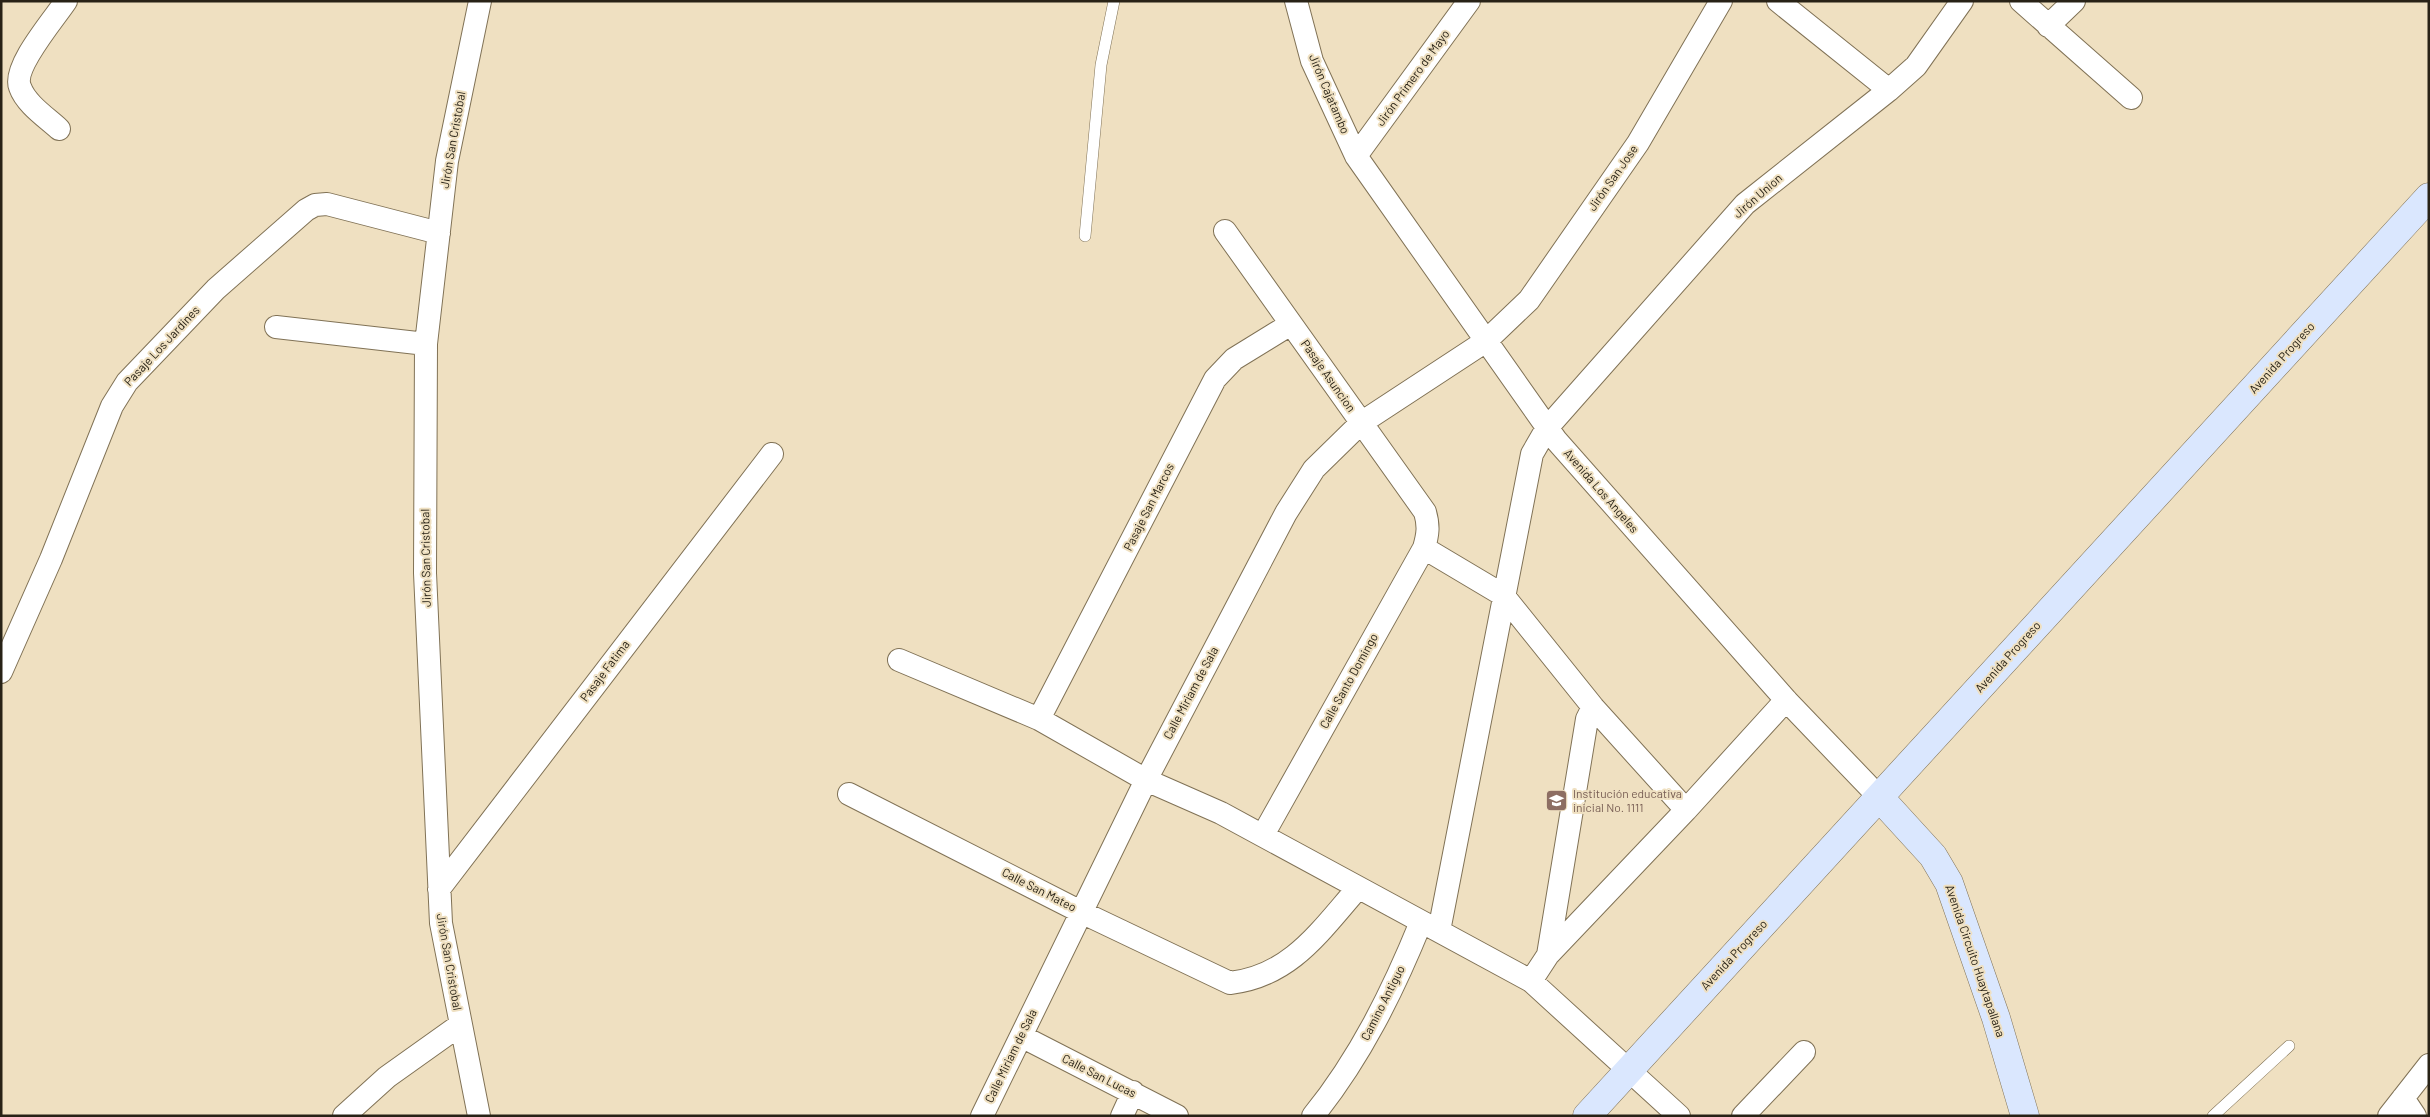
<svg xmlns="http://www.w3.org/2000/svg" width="2430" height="1117" font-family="Barlow,sans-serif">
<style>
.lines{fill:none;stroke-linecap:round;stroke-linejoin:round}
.lane-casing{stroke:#807256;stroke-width:12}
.street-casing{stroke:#807256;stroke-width:24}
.secondary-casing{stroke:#807256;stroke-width:29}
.lane{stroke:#fff;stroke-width:11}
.street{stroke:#fff;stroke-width:22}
.secondary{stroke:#dae7fe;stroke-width:28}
.labels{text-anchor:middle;stroke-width:4;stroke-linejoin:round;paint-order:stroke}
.street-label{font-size:12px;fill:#282216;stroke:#efe0c1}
.education-label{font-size:12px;fill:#785e54;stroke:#efe0c1;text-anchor:start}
</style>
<rect width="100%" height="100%" fill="#efe0c1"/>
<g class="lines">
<defs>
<path id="lane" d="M1085 236 1101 65 1114 1
M2213 1116 2289 1046"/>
<path id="street" d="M1296 1 1312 61 1356 156 1556 440 1786 700 1880 798
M1778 1 1889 90
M2021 1 2131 98
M2048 26 2074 1
M59 129C46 117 26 104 20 87 12 67 55 18 66 1
M1356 156 1469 1
M1225 231 1425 512C1429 526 1428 534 1424 548L1263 835
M276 327 426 344
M1424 548 1503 595 1593 707 1686 810
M899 660 1039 719 1146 780 1221 813 1531 981 1679 1116
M1 672 51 559 112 406 127 382 216 289 306 210 315 205 327 204 439 233
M1039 719 1215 379 1234 359 1291 324
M849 794 1081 912 1230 983C1291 976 1320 931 1358 888
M439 889 772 454
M1439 931 1532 454 1547 428 1745 204 1889 90 1916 66 1962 1
M1548 955 1587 719 1593 707
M1531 981 1548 955 1686 810 1786 700
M1021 1036 1177 1116
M2403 1098 2415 1116
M344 1116 387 1077 460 1025
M479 1116 441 923 425 573 426 344 447 161 480 1
M982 1116 1146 780 1286 513 1314 469 1361 423 1486 341 1529 300 1638 143 1721 1
M1122 1116 1133 1092
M1313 1116C1360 1058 1393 991 1421 922
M1743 1116 1804 1052
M2389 1116 2429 1065"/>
<path id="secondary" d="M1880 798 1933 856 1949 883 1996 1018 2025 1116
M1587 1116 2429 197"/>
</defs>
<!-- lane casing -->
<use href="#lane" class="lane-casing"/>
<!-- street casing -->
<use href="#street" class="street-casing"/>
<!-- secondary casing -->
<use href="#secondary" class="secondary-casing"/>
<!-- lane -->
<use href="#lane" class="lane"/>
<!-- street -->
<use href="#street" class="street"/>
<!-- secondary -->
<use href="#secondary" class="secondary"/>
</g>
<!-- icons -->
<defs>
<symbol id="school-square" viewBox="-11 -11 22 22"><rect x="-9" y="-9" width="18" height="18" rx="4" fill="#8d6e63" stroke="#efe0c1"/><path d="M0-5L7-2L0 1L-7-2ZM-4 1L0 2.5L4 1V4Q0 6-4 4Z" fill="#fff"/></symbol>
</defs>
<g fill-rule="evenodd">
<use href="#school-square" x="1544" y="788" width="25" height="25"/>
</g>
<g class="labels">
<!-- street labels -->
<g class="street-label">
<text transform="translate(1413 78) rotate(-54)" y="4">Jirón Primero de Mayo</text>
<text transform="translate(1329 94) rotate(67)" y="4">Jirón Cajatambo</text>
<text transform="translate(453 140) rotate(-80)" y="4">Jirón San Cristobal</text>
<text transform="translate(1613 178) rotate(-55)" y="4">Jirón San Jose</text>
<text transform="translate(1758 196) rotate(-41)" y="4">Jirón Union</text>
<text transform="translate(162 346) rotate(-47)" y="4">Pasaje Los Jardines</text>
<text transform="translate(2282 358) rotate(-48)" y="4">Avenida Progreso</text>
<text transform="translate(1328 376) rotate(55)" y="4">Pasaje Asuncion</text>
<text transform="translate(1601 491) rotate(49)" y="4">Avenida Los Angeles</text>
<text transform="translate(1149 507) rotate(-63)" y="4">Pasaje San Marcos</text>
<text transform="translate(426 558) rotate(-91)" y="4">Jirón San Cristobal</text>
<text transform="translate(2008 657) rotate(-48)" y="4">Avenida Progreso</text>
<text transform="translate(605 671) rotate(-53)" y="4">Pasaje Fatima</text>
<text transform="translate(1349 681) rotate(-61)" y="4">Calle Santo Domingo</text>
<text transform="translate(1191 693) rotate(-62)" y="4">Calle Miriam de Sala</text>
<text transform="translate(1039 890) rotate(27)" y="4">Calle San Mateo</text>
<text transform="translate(1734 955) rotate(-47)" y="4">Avenida Progreso</text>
<text transform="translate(1975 961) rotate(71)" y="4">Avenida Circuito Huaytapallana</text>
<text transform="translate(449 962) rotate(80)" y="4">Jirón San Cristobal</text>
<text transform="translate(1383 1003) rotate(-63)" y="4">Camino Antiguo</text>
<text transform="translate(1011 1056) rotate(-64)" y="4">Calle Miriam de Sala</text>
<text transform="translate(1099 1076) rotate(27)" y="4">Calle San Lucas</text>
</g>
<!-- education labels -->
<g class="education-label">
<text x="1573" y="798">Institución educativa<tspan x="1573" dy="14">inicial No. 1111</tspan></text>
</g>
</g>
<!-- border -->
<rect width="2430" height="1117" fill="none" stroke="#282216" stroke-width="5"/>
</svg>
